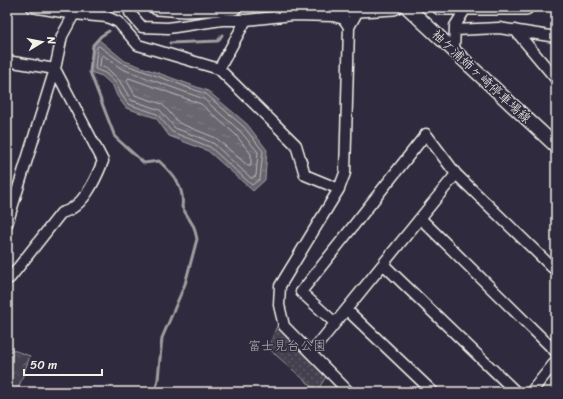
<svg xmlns="http://www.w3.org/2000/svg" width="563" height="399" font-family="Sriracha,'Klee One',sans-serif">
<style>
.forest{fill:url(#forest-crowns);stroke:#9c989c}
.park{fill:url(#park-dots);stroke:#9c989c}
.water{fill:url(#water-ripples);stroke:#a19ea0}
.lines{fill:none;stroke-linecap:round;stroke-linejoin:round}
.shore{stroke:#bdb9b8;stroke-width:1}
.stream{stroke:#a19ea0;stroke-width:3}
.minor-casing{stroke:#f4f1e8;stroke-width:13}
.major-casing{stroke:#f4f1e8;stroke-width:16}
.highway-casing{stroke:#f4f1e8;stroke-width:18}
.minor{stroke:#2f2a3d;stroke-width:10}
.major{stroke:#2f2a3d;stroke-width:13}
.highway{stroke:#2f2a3d;stroke-width:15}
.labels{text-anchor:middle;stroke-width:3;stroke-linejoin:round;paint-order:stroke}
.street-label{font-size:13px;fill:#f4f1e8;stroke:#2f2a3d}
.park-label{font-size:13px;fill:#b7b3b3;stroke:#2f2a3d}
</style>
<defs>
<pattern id="forest-crowns" width="20" height="18" patternUnits="userSpaceOnUse"><rect width="20" height="18" fill="#454050"/><path d="M2 6a3 3 0 1 1 6 0M12 15a3 3 0 1 1 6 0" fill="none" stroke="#605c69"/></pattern>
<pattern id="park-dots" width="8" height="8" patternUnits="userSpaceOnUse"><rect width="8" height="8" fill="#454050"/><path d="M2 2h.1M6 6h.1" fill="none" stroke="#605c69" stroke-width="1.8" stroke-linecap="round"/></pattern>
<pattern id="water-ripples" width="26" height="14" patternUnits="userSpaceOnUse"><rect width="26" height="14" fill="#6a6670"/><path d="M2 4q2-2 4 0t4 0M15 11q2-2 4 0t4 0" fill="none" stroke="#807c84"/></pattern>
</defs>
<rect width="100%" height="100%" fill="#2f2a3d"/>
<filter id="ink" filterUnits="userSpaceOnUse"><feTurbulence type="fractalNoise" baseFrequency=".025" numOctaves="2"/><feDisplacementMap in="SourceGraphic" scale="8" xChannelSelector="R" yChannelSelector="G"/><feConvolveMatrix kernelMatrix="1 2 1 2 8 2 1 2 1" color-interpolation-filters="sRGB"/></filter>
<g filter="url(#ink)">
<!-- forest -->
<path class="forest" d="M7 348 30 356 17 392H7Z"/>
<!-- park -->
<path class="park" d="M281 316 329 372 317 391 268 348Z"/>
<!-- water -->
<path class="water" d="M98 39 125 61 208 91 247 124 267 150 265 180 253 191 208 151 169 136 156 118 126 108 117 96 113 86 102 76 90 72 93 45Z"/>
<g class="lines">
<!-- shore -->
<path class="shore" d="M99 46 124 64 206 94 244 127 263 151 260 179 252 185 210 147 172 132 157 114 128 104 121 94 116 83 105 73 95 69 97 47Z
M103 55 122 69 204 99 240 131 258 152 256 176 251 178 213 143 175 128 160 110 131 100 119 80 108 69 100 66 101 57Z
M129 78 201 104 236 135 251 154V166H248L216 138 179 123 162 104 135 95 127 81Z"/>
<!-- stream -->
<path class="stream" d="M109 31 101 36 93 45 90 72 115 137 144 163 159 161C173 174 185 187 182 207L194 227 197 239 185 284 162 338 158 379 155 392
M170 43 218 41 222 35"/>
<defs>
<path id="minor" d="M32 7 74 14
M130 13 142 27 168 28 222 20H246L293 15 333 16 344 19 349 27
M455 30 499 28 556 37
M515 30 556 79
M454 50 455 26 466 8
M7 61 55 69 103 161C95 181 83 208 61 213L10 278 7 279
M219 69 246 20
M421 219 556 352
M7 224 55 69 62 36 74 14 107 17 118 22 138 45 219 69 296 145 305 175 339 189
M384 265 516 392
M347 310 433 392
M335 323 301 292 426 134 456 174 556 271
M311 353 456 174
M349 392 284 326 279 305 280 286 339 189 345 173 349 27 360 7
M531 392 556 361"/>
<path id="major" d="M407 7 556 146"/>
<path id="highway" d="M157 7 184 9 234 7
M289 7 360 9 394 7
M440 7H526"/>
</defs>
<!-- minor casing -->
<use href="#minor" class="minor-casing"/>
<!-- major casing -->
<use href="#major" class="major-casing"/>
<!-- highway casing -->
<use href="#highway" class="highway-casing"/>
<!-- minor -->
<use href="#minor" class="minor"/>
<!-- major -->
<use href="#major" class="major"/>
<!-- highway -->
<use href="#highway" class="highway"/>
</g>
</g>
<g class="labels">
<!-- street labels -->
<g class="street-label">
<text transform="translate(482 76) rotate(43)" y="5">袖ケ浦姉ヶ崎停車場線</text>
</g>
<!-- park labels -->
<g class="park-label">
<text x="287" y="350">富士見台公園</text>
</g>
</g>
<!-- margin -->
<rect width="563" height="399" fill="none" stroke="#2f2a3d" stroke-width="24"/>
<rect x="12" y="12" width="539" height="375" fill="none" stroke="#f4f1e8" stroke-width="1.5" filter="url(#ink)"/>
<!-- north arrow -->
<g transform="translate(42 42) rotate(80)" stroke="#2f2a3d" stroke-width="3" paint-order="stroke">
<path d="M0-3L7 15L0 10L-7 15Z" fill="#f4f1e8"/>
<text y="-6" font-size="11" font-weight="bold" text-anchor="middle" fill="#f4f1e8">N</text>
</g>
<!-- scale -->
<path d="M24 369v6h78v-6" fill="none" stroke="#f4f1e8" stroke-width="2"/>
<text x="30" y="369" font-size="12" fill="#f4f1e8" stroke="#2f2a3d" stroke-width="3" paint-order="stroke">50 m</text>
</svg>
